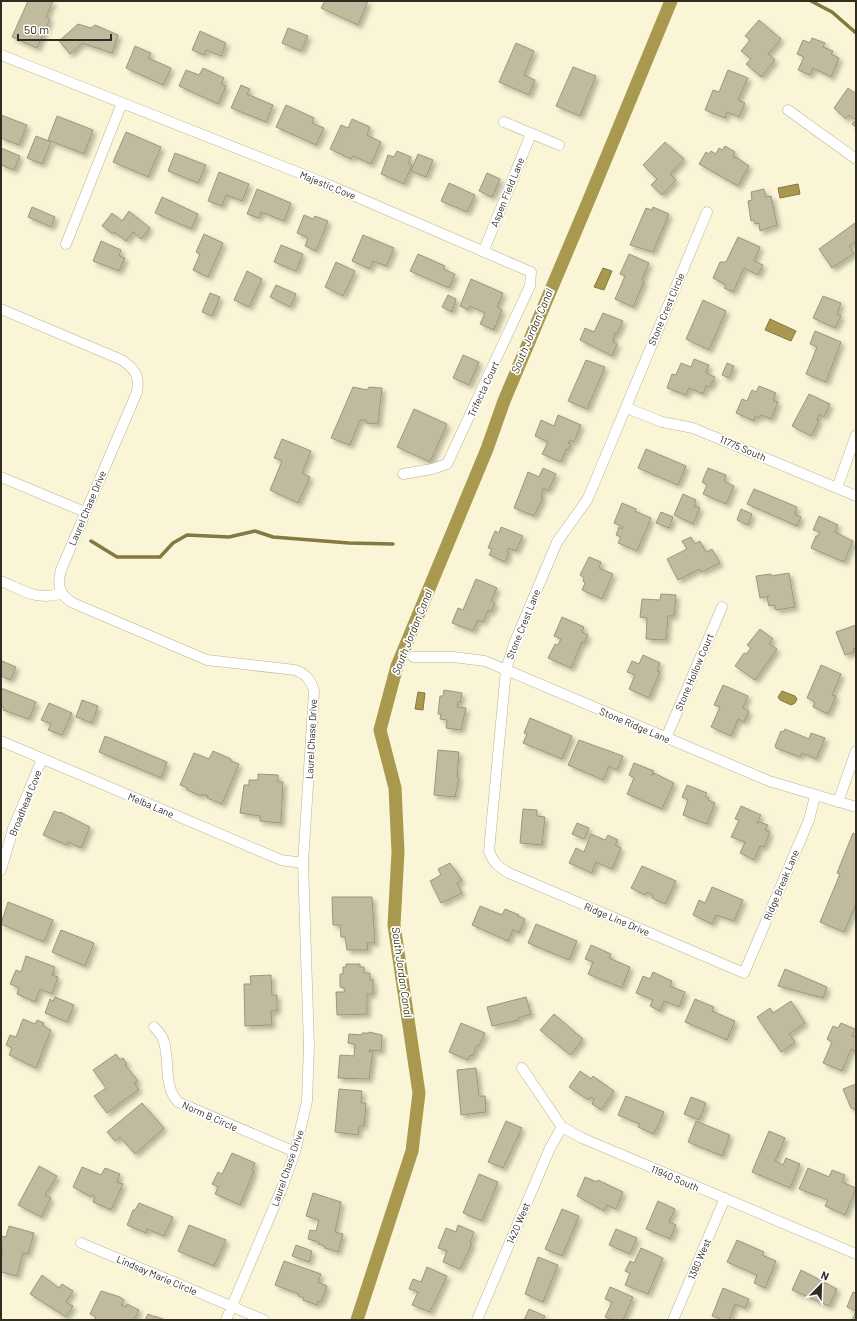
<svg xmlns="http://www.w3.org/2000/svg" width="857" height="1321" font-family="Barlow,sans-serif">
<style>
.water{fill:#a8994f;stroke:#847941}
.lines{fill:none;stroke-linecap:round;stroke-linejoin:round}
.stream{stroke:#847941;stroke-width:3.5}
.canal{stroke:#a8994f;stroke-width:13}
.building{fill:#c0ba9e;stroke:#9c977b;filter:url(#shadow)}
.street-casing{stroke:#b7b295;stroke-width:11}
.street{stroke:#fff;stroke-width:10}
.labels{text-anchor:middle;stroke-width:3.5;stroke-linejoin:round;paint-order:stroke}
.street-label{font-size:10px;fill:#2f2d21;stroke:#fff}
.water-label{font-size:11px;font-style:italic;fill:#393312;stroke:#fff}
</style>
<defs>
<filter id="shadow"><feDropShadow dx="3.5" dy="3.5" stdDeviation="2" flood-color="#0004"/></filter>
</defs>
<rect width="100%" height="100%" fill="#faf5d6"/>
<!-- water -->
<path class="water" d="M798 184 800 194 780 198 778 188Z
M603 268 612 271 604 290 594 287Z
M770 319 796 331 791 341 765 330Z
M782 691 795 696 797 699 795 703 791 705 780 700 778 697Z
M418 692 425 693 423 710 415 709Z"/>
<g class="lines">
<!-- stream -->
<path class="stream" d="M811 1 832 12 856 33
M91 541 117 557H160L173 543 187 535 229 537 255 531 273 537 349 543 393 544"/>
<!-- canal -->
<path class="canal" d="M357 1320 412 1151 419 1093 394 925 398 852 395 788 380 730 397 666 487 449 504 401 588 202 671 1"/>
</g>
<!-- building -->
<path class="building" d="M28 1H53L46 17 50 19 37 48 12 37Z
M325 1H368L358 25 321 8Z
M759 20 781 39 768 54 775 60 761 77 746 64 751 59 741 51 750 40 745 36Z
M78 24 91 28 95 25 118 35 112 53 82 43 70 54 59 41Z
M288 28 308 36 301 51 282 43Z
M200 31 226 43 221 56 206 50 204 55 192 50Z
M812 38 825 43 823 47 833 51 831 54 839 58 831 77 813 68 810 75 798 70 804 57 797 54 803 40 810 43Z
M516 43 534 51 524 75 535 80 529 95 499 82Z
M135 46 151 53 148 58 171 68 163 85 126 68Z
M573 67 596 76 580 116 556 106Z
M203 68 224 78 221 84 226 86 218 104 179 86 186 70 199 75Z
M728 70 748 78 738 100 745 103 739 117 727 112 725 118 705 110 713 90 719 92Z
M241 85 250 89 247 94 273 105 266 122 231 108Z
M848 88 856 94V127L852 124 856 120 849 115 846 119 834 108Z
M286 105 314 118 312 123 324 128 316 145 276 127Z
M1 115 27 125 19 145 1 138Z
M57 116 93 130 84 154 48 140Z
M352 119 370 127 367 135 381 142 371 164 353 156 351 159 330 149 341 125 348 128Z
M126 132 161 147 148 177 113 162Z
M36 136 51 142 42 164 27 158Z
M665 142 684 159 670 174 676 180 662 195 651 185 657 179 643 165Z
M725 146 735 152 733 157 735 158 736 157 749 166 738 186 699 164 706 152 709 154 711 151 716 154 719 148 722 150Z
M1 148 20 156 14 170 1 165Z
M397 151 411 157 408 163 412 165 404 184 381 174 388 155 394 157Z
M175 153 206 165 198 183 168 171Z
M418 154 433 160 426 177 411 171Z
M219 172 249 184 242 201 226 195 222 206 208 201Z
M487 173 500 179 492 197 479 191Z
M449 183 475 195 467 212 441 201Z
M257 189 291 203 284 221 261 212 259 218 247 214Z
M764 189 766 197 771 196 777 225 760 231 759 223 755 224 754 220 751 221 748 201 752 200 751 192Z
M162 197 198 214 191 229 155 213Z
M32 207 55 217 51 227 28 217Z
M653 207 669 214 653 252 630 245 646 208 652 210Z
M129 211 150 228 141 239 133 232 126 241 114 232 113 234 102 226 112 213 122 221Z
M304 215 313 219 315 216 328 221 316 251 305 246 308 238 297 233Z
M855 223 856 242 849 246 854 253 832 268 819 249Z
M204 234 223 243 208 277 193 270 200 254 196 252Z
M363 235 394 248 386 266 373 261 370 269 352 261Z
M738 237 760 247 754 261 763 265 758 275 744 268 733 292 724 288 726 285 713 278 720 262H726Z
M101 241 121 250 119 256 125 258 119 271 93 261Z
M281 245 303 254 296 271 274 262Z
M418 254 445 266 443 269 455 274 449 288 410 271Z
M629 254 649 263 642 280 644 282 633 307 615 299 625 276 620 274Z
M336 262 355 271 343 296 325 287Z
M247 271 262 279 249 307 234 300Z
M471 279 503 293 497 307 502 310 494 330 480 324 485 313 470 306 468 310 460 306Z
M276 285 296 294 290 307 270 297Z
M210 293 220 297 212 316 202 312Z
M448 295 456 299 452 312 442 307Z
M823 296 841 303 837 314 841 316 835 328 813 318Z
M703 300 726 311 709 350 686 339Z
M603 313 623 321 617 334 615 333 614 336 613 342 617 344 612 356 580 340 585 328 594 332Z
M815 331 841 342 826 382 806 374 817 347 810 344Z
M463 355 479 362 469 385 453 378Z
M694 359 709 365 706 373 715 377 710 387 706 386 703 394 689 388 686 395 667 388 672 374 676 375 681 363 691 367Z
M586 360 605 367 587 409 568 401Z
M727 363 734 366 729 378 722 375Z
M759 386 776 393 773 400 778 402 771 419 761 415 759 418 755 416 754 421 736 413 742 399 747 401 752 390 756 392Z
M353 387 367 390 369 387 382 388 378 424 366 423V420H360L350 445 331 438Z
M809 394 830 404 824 417 819 414 817 420 819 421 811 436 792 426Z
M414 409 447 424 430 462 397 447Z
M558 415 581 425 574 442 570 440 568 443 571 444 568 450 566 449 561 462 542 454 548 442 535 436 541 420 554 426Z
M282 439 311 451 302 473 310 477 298 503 270 490 282 461 274 458Z
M646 449 686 466 678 485 638 468Z
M543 468 556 474 548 491 543 488 541 498H543L534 516 514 508 528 472 539 477Z
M708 468 726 475 724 481 734 486 726 504 703 494 707 485 702 482Z
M754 489 797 507 795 514 801 517 797 526 747 504Z
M683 494 696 500 694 506 700 508 693 524 674 515Z
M622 503 636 509 635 511 651 518 637 551 618 543 621 537 616 535 619 527 622 529 623 527 614 523Z
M741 509 752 514 748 525 737 520Z
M661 512 673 517 669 528 656 523Z
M819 516 838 525 835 532 853 541 844 562 811 548 816 536H818L820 532 813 530Z
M501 527 523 536 516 551 509 548 507 552 509 553 505 562 489 555 492 549 488 548 495 531 499 533Z
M691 537 695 544 700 541 706 552 712 549 720 563 701 572 699 569 678 580 667 559 687 549 682 541Z
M589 557 601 562 599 568 613 574 602 599 582 590 585 583 583 581 584 578 580 575Z
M789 573 795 607 776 610 775 605 769 606 767 598 769 596 760 598 756 576 771 574V576Z
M476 579 497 588 491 601 495 603 491 612 488 610 483 622 478 620 473 631 452 623 458 608 463 610Z
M661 594 676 595 674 616H668L666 640 646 639 647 618 640 617 642 599 660 600Z
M562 617 584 627 582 632 588 635 584 643 582 642 571 668 548 658 555 644 558 645 561 639 554 636Z
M856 625V648L853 649 854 652 845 655 836 632Z
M760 629 773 639 769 644 777 649 755 680 735 666 744 653 746 654 751 648 747 645Z
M643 655 660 663 657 671 660 672 649 698 629 689 635 675 627 672 632 661 639 664Z
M2 661 16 667 10 680 1 676Z
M821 665 841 674 832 695 836 696 828 714 813 707 815 702 807 698Z
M723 685 748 696 743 708 749 711 744 722 738 719 731 736 711 727 720 707 714 705Z
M1 688 36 702 29 719 3 710 4 708 1 706Z
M444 690 462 693 460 703 458 702 457 707 466 708 461 730 446 728 447 720 440 719 441 714H438L440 696H443Z
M82 700 98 706 92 723 76 717Z
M49 703 72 713 62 735 48 730 51 724 41 720Z
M530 718 572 736 562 759 523 743 527 734 524 733Z
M785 729 809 739 811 733 825 738 816 759 802 753 800 757 776 748 775 746 781 731 783 732Z
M105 736 167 762 161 778 99 752Z
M579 740 623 756 617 770 609 766 603 780 568 765Z
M438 750 459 752 457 777H459L455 797 434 795Z
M213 751 231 759V761L239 764 222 804 207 798 208 796 202 794 201 796 187 790 188 788 180 785 194 753 209 759Z
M634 763 654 771 651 776 654 773 674 783 662 809 627 794 634 778 629 775Z
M258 774 278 775V782H283L281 823 260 821V816L240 813 244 785H249V780H258Z
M687 785 707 793 705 796 709 798 708 800 715 803 707 824 683 815 688 800 682 797Z
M741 806 761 815 757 823 760 822 768 825 765 830 770 832 764 847 760 846 754 860 740 853 745 842 731 837 739 820 735 819Z
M523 809 537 810V816L545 817 542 845 520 843Z
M54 811 59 813 60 812 90 827 81 848 68 842 67 845 43 835Z
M577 823 589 828 584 839 572 834Z
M853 833 856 835V904L844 932 820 922 840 874 837 873Z
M591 834 605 840 608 835 618 840 615 845 621 848 612 869 596 862 592 873 569 863 576 848 584 852Z
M450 863 462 880 457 883 462 893 441 903 430 881 441 875 438 869Z
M642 866 676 881 665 904 652 898 653 895 647 892 645 895 631 888Z
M712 887 743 900 734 921 716 915 712 924 693 915 699 900 705 903Z
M332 897H372L375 943H367L368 950H347L345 937H341L340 925H333Z
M8 902 53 920 44 942 1 924Z
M480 906 502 915 505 909 519 915 518 916 525 919 519 933 513 930 508 941 472 925Z
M536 924 577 941 569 960 528 943Z
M61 930 94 943 85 966 52 952Z
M591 945 611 954 609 958 630 967 622 988 588 974 593 962 585 959Z
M26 956 55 967 52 975 58 977 52 994 40 989 35 1002 17 994 19 988 10 984 16 970 21 972Z
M346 964H360V967H364V973H370V980H373V994H367V1014L337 1015 336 992H345L344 988 340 987V974H343V967H346Z
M785 969 827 987 823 998 778 986Z
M653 972 672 981 670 986 685 992 679 1007 664 1001 660 1011 650 1006 653 1000 636 993 643 976 650 979Z
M271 975 272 995H277V1011H271L272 1025 245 1026 244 984H251L250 976Z
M55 997 74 1005 67 1022 45 1013 50 999 53 1001Z
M526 997 531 1014 518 1018 519 1020 492 1026 487 1007Z
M695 999 714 1007 712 1011 735 1021 727 1040 685 1022Z
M791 1001 805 1023 789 1034 795 1042 781 1052 757 1017 770 1008 773 1013Z
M554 1014 583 1039 570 1055 540 1030Z
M23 1019 35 1024 37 1020 44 1023 43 1026 51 1030 36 1068 9 1055 12 1048 6 1045 10 1035 16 1037Z
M461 1023 485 1033 479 1046 477 1045 473 1056 470 1055 468 1060 449 1052Z
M841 1023 855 1029 852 1036 856 1037V1052L851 1049 842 1071 823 1063 832 1042 827 1039 833 1026 838 1028Z
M369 1032 382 1035 381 1051 369 1050V1052H373L369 1079 338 1078 340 1055 354 1056 355 1044 348 1043 349 1034 362 1035V1033H369Z
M116 1054 120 1060 123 1058 127 1064 125 1065 138 1081 134 1083 139 1089 107 1113 94 1096 106 1088 93 1070Z
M476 1068 479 1096H485L486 1112 461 1115 457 1070Z
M580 1071 591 1079 593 1076 614 1091 601 1110 592 1104 594 1099 590 1097 588 1100 569 1087Z
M856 1084V1110L851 1108 843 1089Z
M339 1089 362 1091 361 1103H366L364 1126H359L358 1135 335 1132Z
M626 1096 664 1112 654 1134 638 1127 640 1124 618 1115Z
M691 1097 706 1103 699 1120 684 1114Z
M142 1103 164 1128 135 1154 120 1137 115 1141 107 1132Z
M506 1121 522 1128 503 1168 488 1162Z
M696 1121 730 1135 722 1156 688 1142Z
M769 1131 785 1138 775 1161 783 1165 786 1158 800 1164 790 1188 752 1172Z
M232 1153 255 1163 252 1170 254 1171 240 1205 215 1194 218 1187 212 1184 218 1172 222 1174Z
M39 1166 57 1176 45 1195 51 1198 41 1217 18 1205Z
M82 1167 101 1175 105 1168 120 1174 117 1182 123 1184 111 1210 93 1202 95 1197 92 1195 91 1197 73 1187Z
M808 1168 829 1177 832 1170 845 1175 842 1182 856 1188 845 1215 825 1206 828 1200 799 1189Z
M479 1174 498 1182 482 1221 463 1213Z
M585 1177 597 1182 598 1180 623 1192 616 1209 607 1205 604 1211 577 1196Z
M313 1193 341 1202 335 1232 343 1234 338 1252 325 1248V1246L318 1244 319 1242 308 1239 310 1230 316 1231 319 1220 306 1216Z
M658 1201 675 1209 669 1222 676 1225 670 1239 646 1229Z
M139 1203 173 1217 164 1236 147 1229 146 1233 127 1225 133 1210H135Z
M562 1209 579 1216 562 1256 545 1249Z
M189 1225 226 1240 214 1266 178 1251Z
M458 1225 474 1232 470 1243 472 1244 460 1269 443 1262 447 1251 438 1248 446 1228 456 1232Z
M9 1226 34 1233 28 1254 23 1253 17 1276 1 1272 2 1249 1 1236 6 1237Z
M616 1229 637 1238 630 1254 609 1245Z
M737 1240 764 1252 762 1255 776 1261 765 1288 754 1283 757 1275 727 1262Z
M296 1245 312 1251 309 1262 292 1256Z
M641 1248 663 1258 648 1294 625 1285 630 1273 625 1271 630 1261 634 1263Z
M538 1257 558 1265 543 1302 525 1294Z
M284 1261 321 1274 318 1282 327 1286 321 1302 318 1301 317 1305 303 1300 304 1298 298 1296 299 1294 275 1285Z
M427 1267 447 1276 430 1312 412 1305 418 1292 409 1289 413 1279 421 1282Z
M801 1270 837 1289 829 1306 792 1290Z
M42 1275 59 1288 62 1284 73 1291 66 1302 73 1306 66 1317 30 1294Z
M610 1287 633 1297 623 1320H611L605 1317 612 1302 605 1299Z
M723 1288 749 1299 745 1308 735 1304 729 1320H723L712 1316Z
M101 1291 120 1297 124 1300 121 1305 126 1307 127 1304 139 1310 134 1320H95L96 1317 90 1314Z
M853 1292 856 1293V1320H852L856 1311 847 1307Z
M529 1309 545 1316 543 1320H524Z
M148 1314 155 1317V1316L165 1320H145Z"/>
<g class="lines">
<defs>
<path id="street" d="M1 55 322 182 531 272 530 286 447 464 432 469 403 474
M788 110 856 159
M504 122 559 145
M707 212 594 484 587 500 557 542 514 644 506 670 489 851C493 862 498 867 509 873L744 973 809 820 815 796
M66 244 122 103
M484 250 531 134
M1 309 122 360C135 369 140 376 137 392L61 570C57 585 59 595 73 603L207 660 295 670C306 674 311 680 314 691L303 863 309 1046 307 1101 295 1152 282 1188 226 1320
M627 408 662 422 693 428 856 496
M1 477 85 512
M837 488 856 435
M1 581C25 591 34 600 61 594
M413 657H453L485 661 769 781 856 807
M666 738 722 607
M1 741 281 860 303 863
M838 802 856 751
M1 870 13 829 42 759
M154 1027C158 1031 163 1037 164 1042 170 1062 163 1086 178 1102L295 1152
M522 1068 562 1127 582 1138 856 1254
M81 1243 264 1320
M477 1320 550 1148 562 1127
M673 1320 725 1198"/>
</defs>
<!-- street casing -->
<use href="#street" class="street-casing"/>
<!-- street -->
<use href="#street" class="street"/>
</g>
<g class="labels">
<!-- street labels -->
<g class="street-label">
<text transform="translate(328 185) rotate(22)" y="4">Majestic Cove</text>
<text transform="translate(507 192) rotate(-68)" y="4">Aspen Field Lane</text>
<text transform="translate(666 309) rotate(-67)" y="4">Stone Crest Circle</text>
<text transform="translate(483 389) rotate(-65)" y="4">Trifecta Court</text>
<text transform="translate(743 448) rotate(23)" y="4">11775 South</text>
<text transform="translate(87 508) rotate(-67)" y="4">Laurel Chase Drive</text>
<text transform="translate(523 624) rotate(-68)" y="4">Stone Crest Lane</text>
<text transform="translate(694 672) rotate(-67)" y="4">Stone Hollow Court</text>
<text transform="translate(635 725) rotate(23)" y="4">Stone Ridge Lane</text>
<text transform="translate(311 739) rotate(-87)" y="4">Laurel Chase Drive</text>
<text transform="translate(25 803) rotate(-68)" y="4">Broadhead Cove</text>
<text transform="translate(151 805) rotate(23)" y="4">Melba Lane</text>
<text transform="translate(781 885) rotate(-67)" y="4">Ridge Break Lane</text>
<text transform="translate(617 919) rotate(23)" y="4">Ridge Line Drive</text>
<text transform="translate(210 1116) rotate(24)" y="4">Norm B Circle</text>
<text transform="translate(287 1168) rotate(-71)" y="4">Laurel Chase Drive</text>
<text transform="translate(675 1178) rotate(23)" y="4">11940 South</text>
<text transform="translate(518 1223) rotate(-67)" y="4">1420 West</text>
<text transform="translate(699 1259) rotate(-67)" y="4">1380 West</text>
<text transform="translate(157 1275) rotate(23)" y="4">Lindsay Marie Circle</text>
</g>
<!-- water labels -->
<g class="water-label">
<text transform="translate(532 331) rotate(-67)" y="4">South Jordan Canal</text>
<text transform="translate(412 632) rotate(-68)" y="4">South Jordan Canal</text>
<text transform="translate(402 972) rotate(82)" y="4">South Jordan Canal</text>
</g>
</g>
<!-- border -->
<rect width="857" height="1321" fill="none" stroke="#2f2d21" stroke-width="4"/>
<!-- north arrow -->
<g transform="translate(821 1285) rotate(23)" stroke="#ffffff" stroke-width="3" paint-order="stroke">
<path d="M0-3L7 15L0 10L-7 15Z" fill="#2f2d21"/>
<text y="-6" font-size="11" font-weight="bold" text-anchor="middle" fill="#2f2d21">N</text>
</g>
<!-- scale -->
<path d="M18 34v6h93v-6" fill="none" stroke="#2f2d21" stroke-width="2"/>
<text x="24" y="34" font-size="12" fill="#2f2d21" stroke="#ffffff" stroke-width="3" paint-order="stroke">50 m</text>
</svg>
